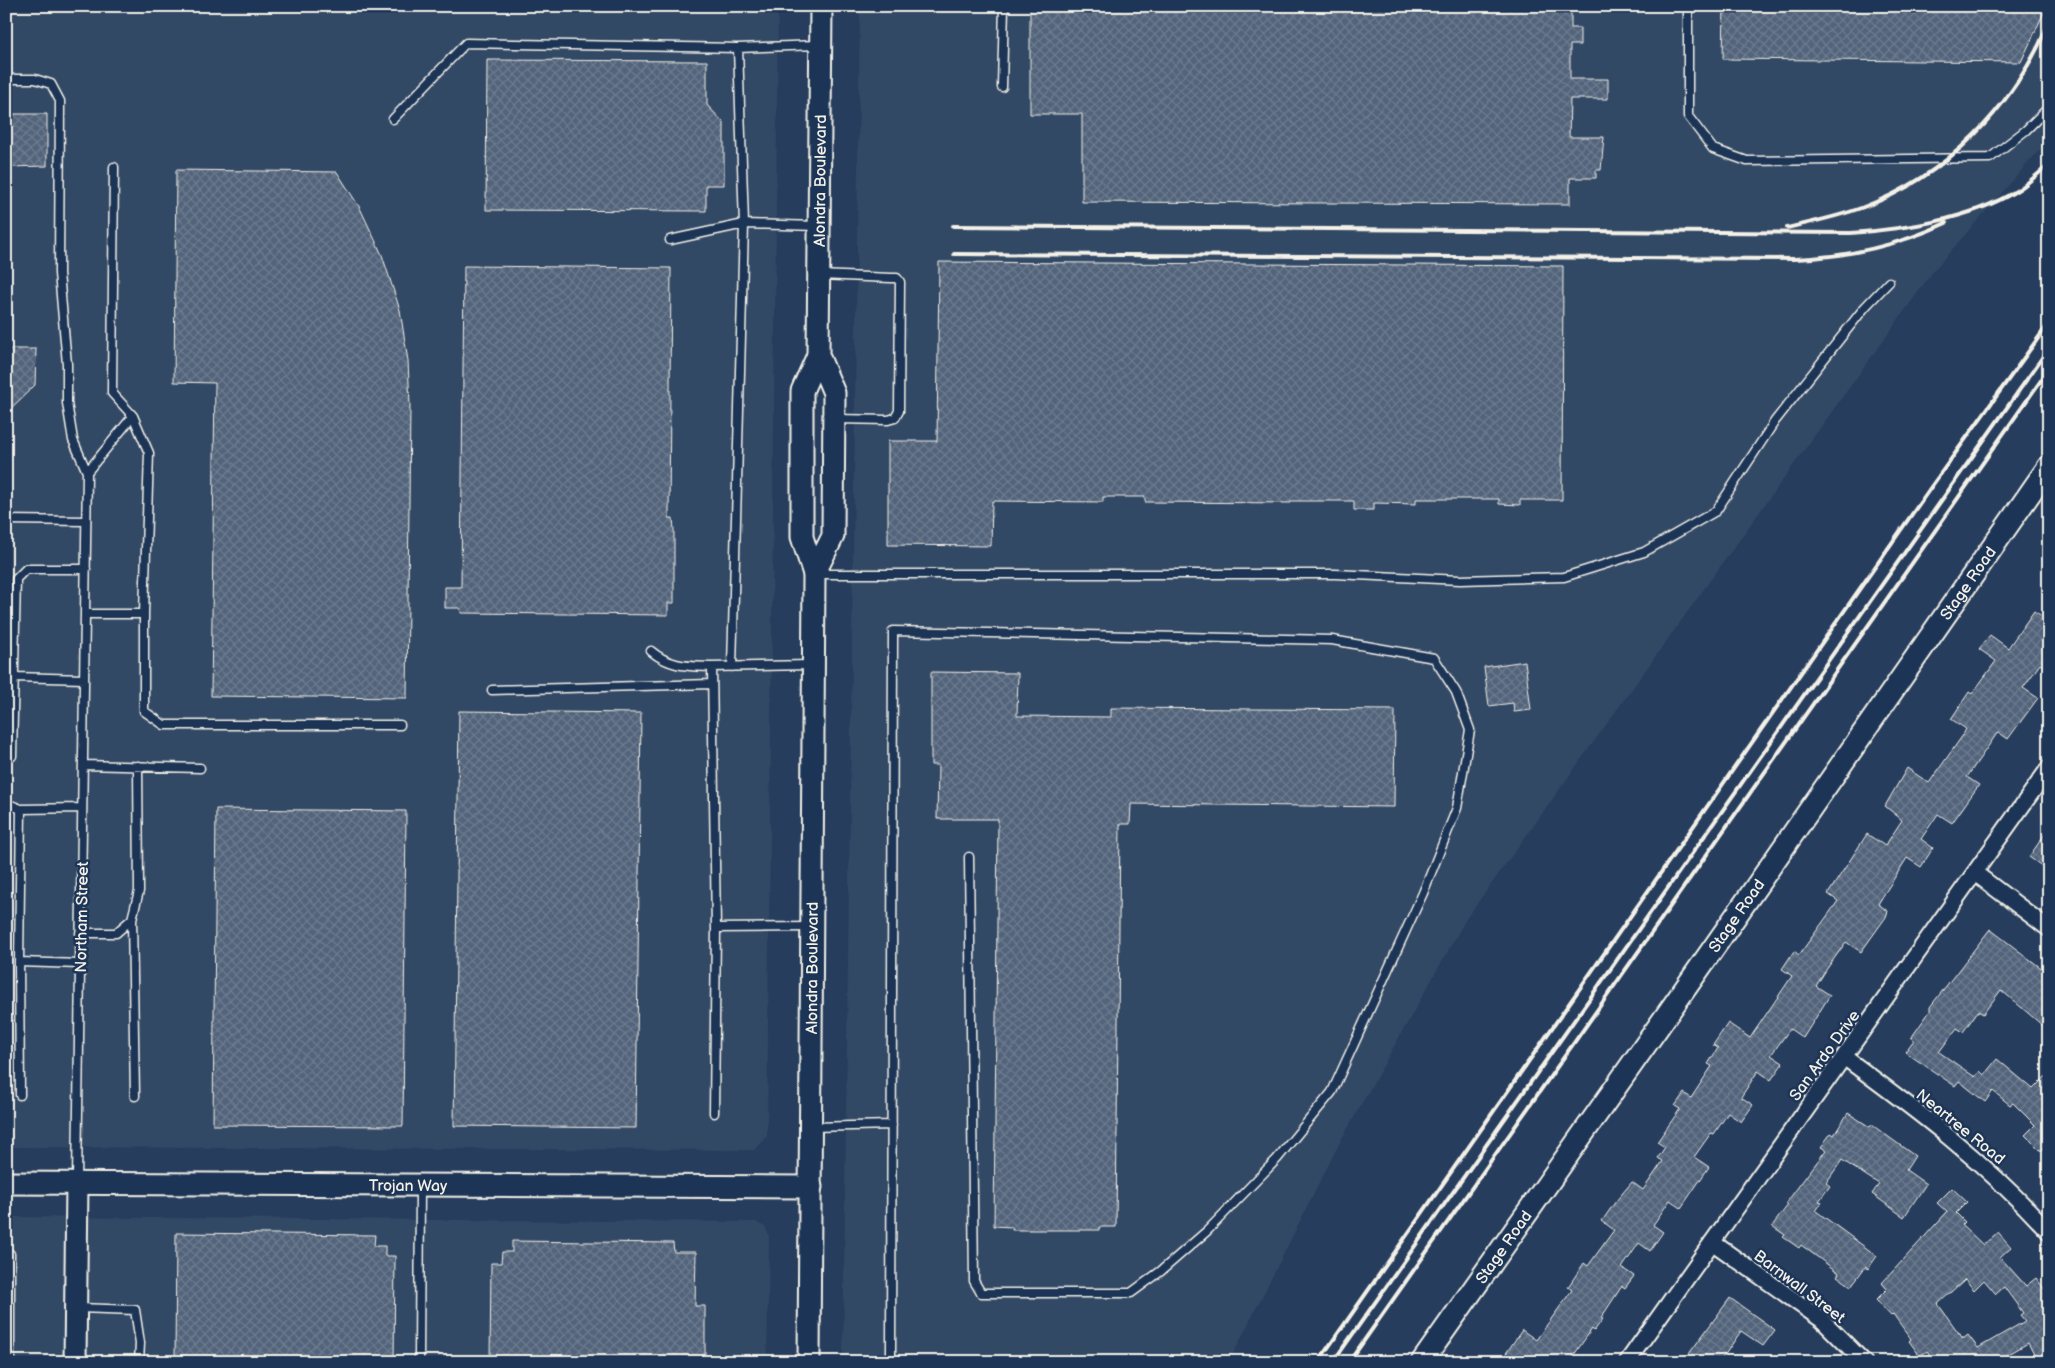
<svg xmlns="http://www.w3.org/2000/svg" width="2055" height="1368" font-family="'Balsamiq Sans',sans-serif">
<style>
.built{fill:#334966}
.building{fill:url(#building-cross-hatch);stroke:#f4f1e8;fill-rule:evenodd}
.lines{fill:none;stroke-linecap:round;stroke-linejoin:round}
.lane-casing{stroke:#f4f1e8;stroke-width:11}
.street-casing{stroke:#f4f1e8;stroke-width:19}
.secondary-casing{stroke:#f4f1e8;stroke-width:25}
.lane{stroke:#1d3557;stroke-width:8}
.street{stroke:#1d3557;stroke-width:15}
.secondary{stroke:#1d3557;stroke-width:21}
.rail{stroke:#f4f1e8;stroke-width:4}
.labels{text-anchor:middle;stroke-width:5;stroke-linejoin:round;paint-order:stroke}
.street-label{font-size:16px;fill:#f4f1e8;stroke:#1d3557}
</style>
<defs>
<pattern id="building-cross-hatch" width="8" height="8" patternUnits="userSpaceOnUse" patternTransform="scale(1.25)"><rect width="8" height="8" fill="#52647b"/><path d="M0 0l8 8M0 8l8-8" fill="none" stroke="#6c7b8e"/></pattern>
</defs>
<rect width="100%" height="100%" fill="#263d5d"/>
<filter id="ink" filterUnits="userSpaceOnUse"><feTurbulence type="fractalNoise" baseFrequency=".02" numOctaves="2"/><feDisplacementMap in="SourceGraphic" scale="10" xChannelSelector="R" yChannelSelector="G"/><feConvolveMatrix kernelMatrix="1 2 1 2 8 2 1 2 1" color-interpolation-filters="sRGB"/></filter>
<g filter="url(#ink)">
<!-- built -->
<path class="built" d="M6 6H778L767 1136 754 1150 6 1147Z
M860 6H2049V139L1934 270 1466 919 1340 1142 1229 1362H843Z
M6 1217 756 1222 765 1227 769 1236 767 1362H6Z"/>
<!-- building -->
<path class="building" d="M1030 6H1571V28H1580V45H1570V79H1608V99H1570L1569 137H1604L1601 170H1596V178H1570V204L1082 202V114H1030Z
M1724 6H2047L2021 62 1723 59Z
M487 60 707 61V105L724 123V185H706V211L486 210Z
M6 114H47V166L6 167Z
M176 170 337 172 360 208 382 255 400 310 408 361 410 405 407 698 211 696 215 383 174 382Z
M939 262 1563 266 1562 500H1520V505L1499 504V499H1416V504L1374 503V510H1354V501H1291V503L1145 502V497H1103V502L992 501 991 546 888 545V441H937Z
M464 266 671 268 669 518H673L674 530V603H668V615L461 613 460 608H445V587H461Z
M6 349H36L35 385 6 413Z
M2034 611 2049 621V670L2040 664 2023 688 2038 698 2008 739 1998 732 1967 777 1979 785 1952 823 1938 814 1921 839 1933 848 1921 867 1907 858 1878 904 1888 911 1886 917 1861 952 1846 942 1826 970 1816 986 1830 995 1803 1038 1790 1029 1771 1055 1783 1063 1771 1080 1758 1071 1741 1097 1753 1105 1741 1122 1728 1113 1714 1134 1711 1133 1694 1157 1709 1167 1681 1208 1670 1200 1653 1225 1663 1232 1650 1251 1639 1243 1622 1268 1634 1276 1625 1288 1622 1286 1601 1318 1603 1319 1594 1331 1592 1329 1569 1362H1500L1522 1330 1536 1340 1572 1290 1568 1287 1584 1263 1588 1266 1614 1230 1602 1221 1616 1201 1632 1182 1643 1190 1663 1161 1658 1158 1665 1147 1657 1142 1680 1109 1675 1106 1684 1093 1691 1098 1712 1066 1708 1064 1718 1048 1713 1045 1728 1023 1750 1038 1767 1013 1792 976 1782 969 1794 951 1799 955 1838 901 1828 894 1867 834 1885 846 1902 820 1885 806 1907 768 1929 783 1963 735 1966 729 1951 719 1969 692 1972 694 1996 661 1979 649 1990 635 2008 648Z
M1525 661 1531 710 1514 712 1513 703 1489 706 1484 667Z
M931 672 1018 673 1017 716 1111 717V708L1395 710 1394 807 1131 804 1130 824H1120L1116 1227H1099V1230H1012V1227L994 1226 998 819H937L938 765H931Z
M459 711 641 713 636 1128 454 1126Z
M216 809 406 811 403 1126 213 1125Z
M2049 828V871L2029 857Z
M1990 929 2049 974V1031L2001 990 1983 1014 1978 1011 1963 1032 1957 1028 1939 1052 1975 1077 1980 1071 1984 1075 1997 1059 2033 1089 2049 1073V1143L2041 1151 2025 1135 2035 1125 2013 1103 2010 1105 1993 1091 1985 1102 1959 1081 1955 1086 1905 1052 1914 1040 1911 1038 1930 1011V1007Z
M1848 1113 1870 1127 1872 1125 1915 1156 1906 1170 1926 1184 1904 1217 1872 1194 1879 1184 1842 1160 1826 1183 1830 1186 1819 1201 1822 1202 1816 1211 1877 1256 1868 1269 1866 1266 1851 1286 1837 1276 1839 1273 1801 1245 1799 1248 1783 1237 1785 1235 1772 1226 1788 1205 1786 1203 1826 1150 1821 1147 1831 1133 1834 1135Z
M1952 1188 1967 1202 1956 1213 1965 1222 1962 1225 1983 1245 1998 1232 2011 1247 2000 1257 2026 1286 2036 1278 2049 1295V1362H2038L2028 1343 1995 1362H1935L1927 1351 1920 1356 1909 1341 1911 1339 1893 1314 1891 1316 1876 1300 1887 1289 1882 1283 1947 1212 1937 1203ZM1965 1279 1974 1290 1984 1280 1996 1294 2004 1287 2023 1313 2020 1315 2025 1321 1978 1348 1968 1335 1963 1339 1938 1304Z
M176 1233 375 1235 374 1246H385V1256H395L394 1362H175Z
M512 1241 673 1243 674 1252H696L695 1306H705V1362H490L491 1263H501L502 1252H512Z
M1730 1298 1775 1330 1763 1346 1741 1331 1720 1362H1683Z"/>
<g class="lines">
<defs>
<path id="lane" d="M1688 6V116L1713 149 1747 161 1990 158 2026 130 2049 107
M738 48 818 45
M6 79H35L51 84 60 101 59 273 67 364V403L73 440 87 472 77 1181
M1002 87 1004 6
M393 119 466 43 738 48 744 224 670 240
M114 167 112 393 133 416 149 453 144 614V711L164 725H400
M819 275 891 278H897L900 282 899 411 895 418 888 420 836 419
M87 472 133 416
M6 520 86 521
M818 574H1335L1460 580 1564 577 1644 552 1716 511 1775 421 1865 307 1889 282
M85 614H144
M651 651C670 667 688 666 712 667
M732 667 744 224 817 226
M14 677 84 679
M492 690 712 684
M12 756 16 579 26 569H86
M83 765 200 768
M6 803 21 809
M132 919 135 1096
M811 927 716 928 712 667 812 665
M80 933H116L132 919 139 891 138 766
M19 962 20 1095
M80 964 19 962 21 809 82 808
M714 1113 716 928
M812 1127 892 1125
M10 1254V1362
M78 1308 135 1310 140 1343 139 1362
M891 1357 893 631 1332 640 1434 658 1456 692 1470 730 1457 808 1423 893 1332 1092 1277 1159 1207 1231 1161 1271 1131 1293H981L974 1281 969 857
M419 1362 420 1186
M746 1362H788"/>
<path id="street" d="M1975 873 2049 929
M1844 1057C1919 1112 1986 1162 2049 1232
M1712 1242 1822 1320 1864 1362
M1627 1362 2049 768"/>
<g id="secondary">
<path id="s1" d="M814 574 833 536 834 393 818 355 821 6"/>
<path id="s2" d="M6 1183 811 1187"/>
<path d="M75 1362 77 1183"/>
<path id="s3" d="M809 1362 814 574 802 537V391L818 355"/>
<path id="s4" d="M1422 1362 1687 986 2049 466"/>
</g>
</defs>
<!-- lane casing -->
<use href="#lane" class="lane-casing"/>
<!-- street casing -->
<use href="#street" class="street-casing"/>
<!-- secondary casing -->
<use href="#secondary" class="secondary-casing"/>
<!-- lane -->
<use href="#lane" class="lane"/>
<!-- street -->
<use href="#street" class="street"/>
<!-- secondary -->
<use href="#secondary" class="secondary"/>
<!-- rail -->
<path class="rail" d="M953 226 1851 233C1904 229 1969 220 2016 191 2028 184 2038 173 2049 165
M1787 228C1812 222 1837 217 1861 208 1947 177 2014 106 2049 23
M954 254 1794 259C1848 257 1897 246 1946 223
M1318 1362 1931 487 2049 323
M1333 1362 2049 348
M1349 1362 2049 369"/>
</g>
</g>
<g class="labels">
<!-- street labels -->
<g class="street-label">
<text dy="6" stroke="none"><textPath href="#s1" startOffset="401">Alondra Boulevard</textPath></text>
<text dy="6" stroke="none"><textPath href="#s4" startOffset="951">Stage Road</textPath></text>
<text dy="6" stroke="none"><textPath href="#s4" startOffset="546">Stage Road</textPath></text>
<text transform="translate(81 917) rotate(-89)" y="6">Northam Street</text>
<text dy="6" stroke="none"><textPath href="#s3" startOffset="394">Alondra Boulevard</textPath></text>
<text transform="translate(1824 1055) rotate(-54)" y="6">San Ardo Drive</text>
<text transform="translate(1961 1126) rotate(39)" y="6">Neartree Road</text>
<text dy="6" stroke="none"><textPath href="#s2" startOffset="402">Trojan Way</textPath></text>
<text dy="6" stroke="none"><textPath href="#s4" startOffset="141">Stage Road</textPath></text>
<text transform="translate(1800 1286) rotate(37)" y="6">Barnwall Street</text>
</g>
</g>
<!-- margin -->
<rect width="2055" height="1368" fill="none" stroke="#1d3557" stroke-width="25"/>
<rect x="12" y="12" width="2030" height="1343" fill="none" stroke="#f4f1e8" stroke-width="2" filter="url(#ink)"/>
</svg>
